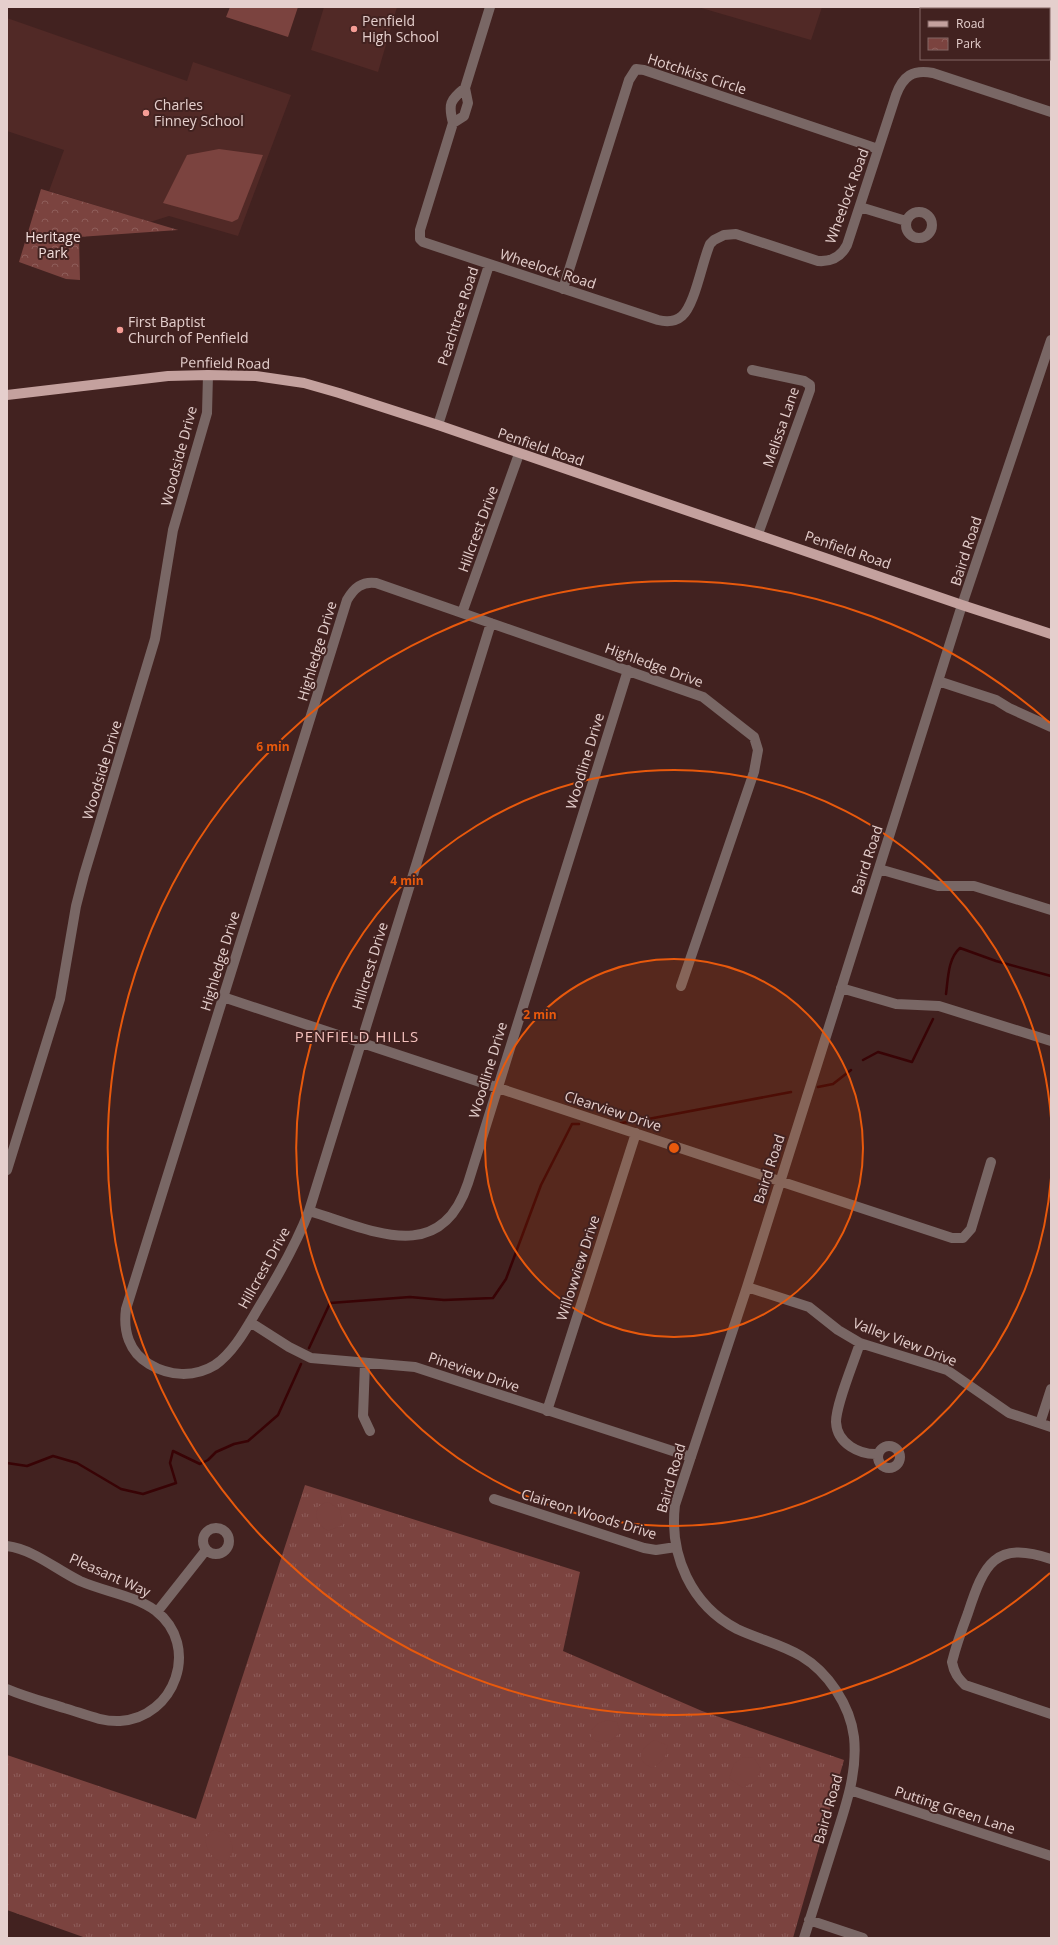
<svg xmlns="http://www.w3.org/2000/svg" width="1058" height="1945" font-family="'Open Sans',sans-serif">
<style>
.built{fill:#512926}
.grass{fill:url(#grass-tufts)}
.park{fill:url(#park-crowns)}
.garden{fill:#7b433f}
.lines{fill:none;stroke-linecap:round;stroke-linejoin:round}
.stream{stroke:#380305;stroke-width:2.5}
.minor{stroke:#796765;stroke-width:10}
.major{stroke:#c4a19e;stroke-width:10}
.ring{fill:none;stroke:#e8590c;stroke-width:2}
.poi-dot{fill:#f59c95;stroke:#422220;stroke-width:1.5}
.labels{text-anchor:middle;stroke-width:4;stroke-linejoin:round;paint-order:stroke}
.poi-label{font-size:14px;fill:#e5cfcd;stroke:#422220;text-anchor:start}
.street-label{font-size:14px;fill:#e5cfcd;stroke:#422220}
.park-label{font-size:14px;fill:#f3dfdd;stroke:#422220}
.neighbourhood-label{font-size:15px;letter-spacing:1px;fill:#f5c1bd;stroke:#422220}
.centre{fill:#e8590c;stroke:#422220;stroke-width:2}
.ring-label{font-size:12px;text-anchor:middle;font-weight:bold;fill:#e8590c;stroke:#422220;stroke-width:4;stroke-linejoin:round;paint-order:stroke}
</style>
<defs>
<pattern id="grass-tufts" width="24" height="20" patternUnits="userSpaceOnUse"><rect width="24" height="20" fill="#7b433f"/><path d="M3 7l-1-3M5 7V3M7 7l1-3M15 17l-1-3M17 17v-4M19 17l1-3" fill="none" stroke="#8e5d5a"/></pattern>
<pattern id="park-crowns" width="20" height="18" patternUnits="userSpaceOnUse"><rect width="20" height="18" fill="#7b433f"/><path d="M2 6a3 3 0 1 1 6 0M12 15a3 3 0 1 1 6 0" fill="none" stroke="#8e5d5a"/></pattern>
</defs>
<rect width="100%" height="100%" fill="#422220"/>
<!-- built -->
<path class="built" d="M324 7H397L378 72 311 50Z
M698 7H822L811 40Z
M7 18 187 81 193 62 291 95 238 236 169 216 150 222 49 191 64 150 7 131Z"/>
<!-- grass -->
<path class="grass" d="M305 1485 580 1572 563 1651 702 1711 844 1760 793 1938H86L7 1910V1755L196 1819Z"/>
<!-- park -->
<path class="park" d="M41 189 178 230 79 237 80 280 66 279 19 262Z"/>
<!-- garden -->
<path class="garden" d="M230 7H298L288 37 226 17Z
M219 149 263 155 238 219 232 222 163 203 187 155Z
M326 1502 330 1503 340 1510 343 1525 328 1531C318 1525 314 1518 318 1507Z
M607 1720 617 1722 620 1732C613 1742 601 1746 591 1738V1730L599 1723Z
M654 1740 667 1745C668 1757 661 1763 652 1768 633 1759 641 1749 654 1740Z
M743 1757 754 1758 761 1769 757 1780 743 1788 729 1778 734 1764Z
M212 1830 224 1832C234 1840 236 1854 225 1863 212 1859 207 1852 205 1838Z"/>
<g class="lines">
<!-- stream -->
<path class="stream" d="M946 994C948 979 948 958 960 948L996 961 1051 976
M863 1060 878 1052 912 1062 933 1019
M818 1087 833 1084 851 1070
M621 1123 643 1120 791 1092
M309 1348 330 1303 410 1297 444 1300 493 1298 506 1279 541 1185 572 1124H579
M7 1463 27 1466 53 1456 77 1463 121 1489 143 1494 176 1483 170 1463 173 1451 200 1464 208 1460 216 1452 234 1444 248 1441 278 1415 301 1364"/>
<!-- minor -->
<path class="minor" d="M490 7 465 88 468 103 464 116 453 123 420 230V239L423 242 658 320C666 322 675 322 682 316 695 305 702 262 710 244L714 240 724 235 736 234 818 261C831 262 841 257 847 245L896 95C903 76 913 69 933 73L1051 112
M453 123C448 104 450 100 465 88
M860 207 906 221
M906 225a13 13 0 1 1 26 0a13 13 0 1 1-26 0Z
M563 289 629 80 636 69 644 70 878 149
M752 370 804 381 810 385V390L758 534
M438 425 489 265
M462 613 519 454
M491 623 309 1211C296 1245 278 1276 259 1307 247 1327 234 1352 215 1365 194 1378 169 1376 149 1364 129 1352 123 1331 126 1309L347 600C354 588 362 581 376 583L703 697 754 737 758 750 754 772 681 986
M938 681 996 700 1009 708 1051 727
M879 869 938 886H974L1051 910
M841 988 896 1004 939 1006 1051 1041
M223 997 952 1238H963L971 1229 991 1162
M7 1170 60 999 76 906 84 875 155 639 173 530 207 413 208 375
M309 1211C370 1229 440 1268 468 1183L628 670
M747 1287 809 1307 838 1330 860 1343 947 1370 1009 1413 1051 1427
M250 1322 289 1347 311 1358 415 1367 691 1457
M860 1343C854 1362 836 1404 836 1422 837 1444 860 1455 878 1454
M365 1363 363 1416 370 1431
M547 1411 636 1133
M1040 1423 1051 1389
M878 1457a11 11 0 1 1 22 0a11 11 0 1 1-22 0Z
M494 1499 644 1548 656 1550 676 1547
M203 1541a13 13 0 1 1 26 0a13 13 0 1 1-26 0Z
M7 1546C35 1550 55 1569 80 1581 105 1592 134 1595 156 1611 201 1646 175 1718 120 1721 101 1722 82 1713 64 1708 45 1702 26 1697 7 1689
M1051 1559C995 1540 984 1564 968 1613 962 1629 956 1646 952 1662 954 1673 958 1678 965 1685L1051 1714
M157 1612 206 1550
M850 1790 1051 1856
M809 1920 863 1938
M804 1938C814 1907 823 1877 833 1846 844 1810 858 1775 854 1737 850 1705 828 1672 801 1656 781 1644 758 1639 737 1629 691 1605 669 1555 675 1505L747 1287 962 605 1051 340"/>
<!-- major -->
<path class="major" d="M7 395 168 376 208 375 256 376 304 383 339 393 438 425 962 605 1051 634"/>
</g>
<!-- distance rings -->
<circle cx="674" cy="1148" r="189" fill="#e8590c" fill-opacity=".12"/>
<g class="ring">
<circle cx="674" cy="1148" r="189"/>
<path d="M1051 1178A378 378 0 1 1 1051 1118"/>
<path d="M1050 1573A567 567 0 1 1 1050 723"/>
</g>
<!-- markers -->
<g class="poi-dot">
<circle cx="354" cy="29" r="4"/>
<circle cx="146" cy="113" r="4"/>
<circle cx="120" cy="330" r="4"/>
</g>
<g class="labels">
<!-- poi labels -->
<g class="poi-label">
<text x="362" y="26">Penfield<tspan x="362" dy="16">High School</tspan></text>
<text x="154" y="110">Charles<tspan x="154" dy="16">Finney School</tspan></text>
<text x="128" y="327">First Baptist<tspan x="128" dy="16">Church of Penfield</tspan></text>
</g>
<!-- street labels -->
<g class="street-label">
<text transform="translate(697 74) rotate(18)" y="5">Hotchkiss Circle</text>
<text transform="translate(847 196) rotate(-70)" y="5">Wheelock Road</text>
<text transform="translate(548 269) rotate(18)" y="5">Wheelock Road</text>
<text transform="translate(458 316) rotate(-72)" y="5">Peachtree Road</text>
<text transform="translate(225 363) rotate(1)" y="5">Penfield Road</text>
<text transform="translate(781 427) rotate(-71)" y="5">Melissa Lane</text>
<text transform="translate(541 447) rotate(19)" y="5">Penfield Road</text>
<text transform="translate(179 456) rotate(-75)" y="5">Woodside Drive</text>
<text transform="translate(478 529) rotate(-70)" y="5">Hillcrest Drive</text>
<text transform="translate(848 550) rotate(19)" y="5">Penfield Road</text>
<text transform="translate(966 551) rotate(-72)" y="5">Baird Road</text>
<text transform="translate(317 651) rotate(-73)" y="5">Highledge Drive</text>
<text transform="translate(654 665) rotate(20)" y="5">Highledge Drive</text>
<text transform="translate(585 761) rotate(-73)" y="5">Woodline Drive</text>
<text transform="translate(102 770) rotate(-73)" y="5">Woodside Drive</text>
<text transform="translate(867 860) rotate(-72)" y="5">Baird Road</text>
<text transform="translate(220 961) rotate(-73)" y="5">Highledge Drive</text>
<text transform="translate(370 966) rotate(-73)" y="5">Hillcrest Drive</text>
<text transform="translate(488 1070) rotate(-73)" y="5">Woodline Drive</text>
<text transform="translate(613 1111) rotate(18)" y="5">Clearview Drive</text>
<text transform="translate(769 1169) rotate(-72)" y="5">Baird Road</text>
<text transform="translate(264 1268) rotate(-61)" y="5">Hillcrest Drive</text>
<text transform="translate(578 1268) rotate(-72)" y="5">Willowview Drive</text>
<text transform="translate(905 1342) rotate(21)" y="5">Valley View Drive</text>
<text transform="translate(474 1372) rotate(19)" y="5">Pineview Drive</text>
<text transform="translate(671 1478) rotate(-74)" y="5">Baird Road</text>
<text transform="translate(589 1514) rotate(17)" y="5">Claireon Woods Drive</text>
<text transform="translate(110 1575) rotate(24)" y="5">Pleasant Way</text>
<text transform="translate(828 1809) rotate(-74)" y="5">Baird Road</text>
<text transform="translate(955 1810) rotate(18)" y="5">Putting Green Lane</text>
</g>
<!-- park labels -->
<g class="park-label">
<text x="53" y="242">Heritage<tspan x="53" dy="16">Park</tspan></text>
</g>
<!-- neighbourhood labels -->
<g class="neighbourhood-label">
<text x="357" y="1042">PENFIELD HILLS</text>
</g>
</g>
<circle cx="674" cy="1148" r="6" class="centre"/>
<g class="ring-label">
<text x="273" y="751">6 min</text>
<text x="407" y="885">4 min</text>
<text x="540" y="1019">2 min</text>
</g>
<!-- border -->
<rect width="1058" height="1945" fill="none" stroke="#e5cfcd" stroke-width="16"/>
<!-- legend -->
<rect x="920" y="8" width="130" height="52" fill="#422220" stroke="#836765"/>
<rect x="928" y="21" width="20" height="6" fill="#c4a19e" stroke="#836765"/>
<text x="956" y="28" font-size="12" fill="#e5cfcd">Road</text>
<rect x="928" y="38" width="20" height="12" fill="url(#park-crowns)" stroke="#836765"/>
<text x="956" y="48" font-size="12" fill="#e5cfcd">Park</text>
</svg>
